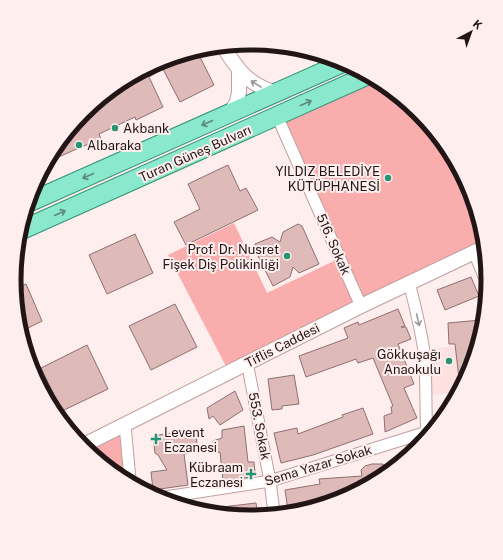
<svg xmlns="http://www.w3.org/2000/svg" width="503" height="560" font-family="'Public Sans',sans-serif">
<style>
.built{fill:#fde1e1}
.green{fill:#faadad}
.building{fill:#debab9;stroke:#906f6f}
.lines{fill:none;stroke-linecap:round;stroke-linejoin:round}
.minor-casing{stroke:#c29f9f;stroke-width:13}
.tertiary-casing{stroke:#c29f9f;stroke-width:16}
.primary-casing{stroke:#339476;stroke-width:20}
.minor{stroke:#fff;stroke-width:11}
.tertiary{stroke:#fff;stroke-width:14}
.primary{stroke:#8ae8cd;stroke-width:18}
.oneway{stroke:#9c9696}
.oneway2{stroke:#5b897a}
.poi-dot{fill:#269373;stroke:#feeeee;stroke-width:1.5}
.labels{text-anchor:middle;stroke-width:4;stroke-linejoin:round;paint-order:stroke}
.poi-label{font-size:13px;fill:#221515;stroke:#feeeee;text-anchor:end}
.street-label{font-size:13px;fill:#221515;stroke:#feeeee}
.rim{fill:none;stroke:#221515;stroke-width:5}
</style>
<rect width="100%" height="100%" fill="#feeeee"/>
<!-- built -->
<path class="built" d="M476 344 471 371 456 393 427 395 423 349Z"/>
<!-- green -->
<path class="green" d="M366 76 420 112 471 189 483 248 229 372 168 255 234 223 267 293 340 258 277 116Z
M125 425 130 479 83 448Z"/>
<!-- building -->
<path class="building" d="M198 53 214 85 180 102 163 69 149 77 163 107 136 120 135 117 99 134 101 139 81 147 52 160 84 112 161 60Z
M228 165 240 191 246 188 258 210 186 245 174 222 200 209 188 184Z
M298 224 302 226 319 264 299 273 293 267 290 277 273 286 254 248 255 244 272 237 280 242 283 232Z
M135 234 153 273 107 294 89 255Z
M471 277 479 296 445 310 437 290Z
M26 284 42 321 24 330 16 288Z
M175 304 197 347 151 370 129 326Z
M398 309 405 326 401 327H406L411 339 398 344 414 384 404 388 417 418 385 432 384 416 392 413 391 407 393 406 373 358 358 363 356 359 306 377 299 356 348 338 344 328 358 322 359 325Z
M481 320 471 371 460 387 455 344H449L448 323Z
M87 345 108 389 62 411 41 368Z
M294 375 299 404 282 406V409L272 410 268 379Z
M235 391 243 410 220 425 213 416 209 419 207 408Z
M363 408 373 434 313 455 281 463 274 433 297 428 298 434 343 417 342 415Z
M244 426 248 462H254L255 473 251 477 223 481 220 452 215 453 213 441 222 438V430Z
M196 429 197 448 196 452 184 454 188 485 153 490 151 472 167 470 158 455 155 453 153 436Z
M372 464H383L385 471 342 500 327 502 308 504V506L288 510 285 490 320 484 319 479 362 476 361 470 365 466Z
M256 503 258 516 251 518 214 510V508Z"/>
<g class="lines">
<defs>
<path id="minor" d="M277 116 361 306
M474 252 488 286
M409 282C415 306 421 329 424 352 427 380 425 408 427 436
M247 362 270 481 274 513
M125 425 130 479
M159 498 270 481 427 432"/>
<path id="tertiary" d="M224 48C240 73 247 83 276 93
M230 113 237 102 239 92V70
M82 446 361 306 483 248"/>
<path id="primary" d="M30 202 345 62
M24 229 366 76"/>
</defs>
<!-- minor casing -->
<use href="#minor" class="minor-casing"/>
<!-- tertiary casing -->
<use href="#tertiary" class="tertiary-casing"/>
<!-- primary casing -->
<use href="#primary" class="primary-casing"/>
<!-- minor -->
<use href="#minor" class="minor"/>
<!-- tertiary -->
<use href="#tertiary" class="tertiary"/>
<!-- primary -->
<use href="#primary" class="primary"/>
</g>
<!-- one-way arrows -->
<defs><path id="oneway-shaft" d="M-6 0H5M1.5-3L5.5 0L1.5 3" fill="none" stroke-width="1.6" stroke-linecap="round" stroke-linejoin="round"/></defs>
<g class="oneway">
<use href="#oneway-shaft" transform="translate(256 84) rotate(-149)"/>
<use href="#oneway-shaft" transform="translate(418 320) rotate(77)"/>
</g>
<g class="oneway2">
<use href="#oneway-shaft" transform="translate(306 103) rotate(-24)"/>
<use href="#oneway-shaft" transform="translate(207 123) rotate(156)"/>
<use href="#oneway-shaft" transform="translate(88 176) rotate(156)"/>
<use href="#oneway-shaft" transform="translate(60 213) rotate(-24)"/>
</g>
<!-- markers -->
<g class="poi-dot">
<circle cx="115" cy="128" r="4"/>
<circle cx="79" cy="145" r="4"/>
<circle cx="388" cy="178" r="4"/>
<circle cx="287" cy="256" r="4"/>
<circle cx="449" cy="361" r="4"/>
<path d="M154 433h4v4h4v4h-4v4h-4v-4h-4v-4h4z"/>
<path d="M249 468h4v4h4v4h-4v4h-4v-4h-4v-4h4z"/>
</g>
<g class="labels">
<!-- poi labels -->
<g class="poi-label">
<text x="123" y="133" text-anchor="start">Akbank</text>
<text x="87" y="150" text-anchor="start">Albaraka</text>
<text x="380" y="176">YILDIZ BELEDİYE<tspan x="380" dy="15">KÜTÜPHANESİ</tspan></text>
<text x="279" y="254">Prof. Dr. Nusret<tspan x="279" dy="15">Fişek Diş Polikinliği</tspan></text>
<text x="441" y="359">Gökkuşağı<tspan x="441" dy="15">Anaokulu</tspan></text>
<text x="164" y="437" text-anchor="start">Levent<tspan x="164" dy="15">Eczanesi</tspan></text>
<text x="243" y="472">Kübraam<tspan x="243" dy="15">Eczanesi</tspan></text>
</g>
<!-- street labels -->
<g class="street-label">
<text transform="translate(195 153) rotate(-24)" y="5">Turan Güneş Bulvarı</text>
<text transform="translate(334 244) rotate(66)" y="5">516. Sokak</text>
<text transform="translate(282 345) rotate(-27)" y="5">Tiflis Caddesi</text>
<text transform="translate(260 426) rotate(79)" y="5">553. Sokak</text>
<text transform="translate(318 465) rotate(-17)" y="5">Sema Yazar Sokak</text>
</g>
</g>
<!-- crop -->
<path d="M0 0H503V560H0ZM21 280a230 230 0 1 1 460 0a230 230 0 1 1-460 0Z" fill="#feeeee" fill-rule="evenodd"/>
<path class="rim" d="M21 280a230 230 0 1 1 460 0a230 230 0 1 1-460 0Z"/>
<!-- north arrow -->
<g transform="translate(471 32) rotate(41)" stroke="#feeeee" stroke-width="3" paint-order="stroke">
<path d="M0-3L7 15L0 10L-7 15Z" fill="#221515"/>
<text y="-6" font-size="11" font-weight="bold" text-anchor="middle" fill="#221515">K</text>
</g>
</svg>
